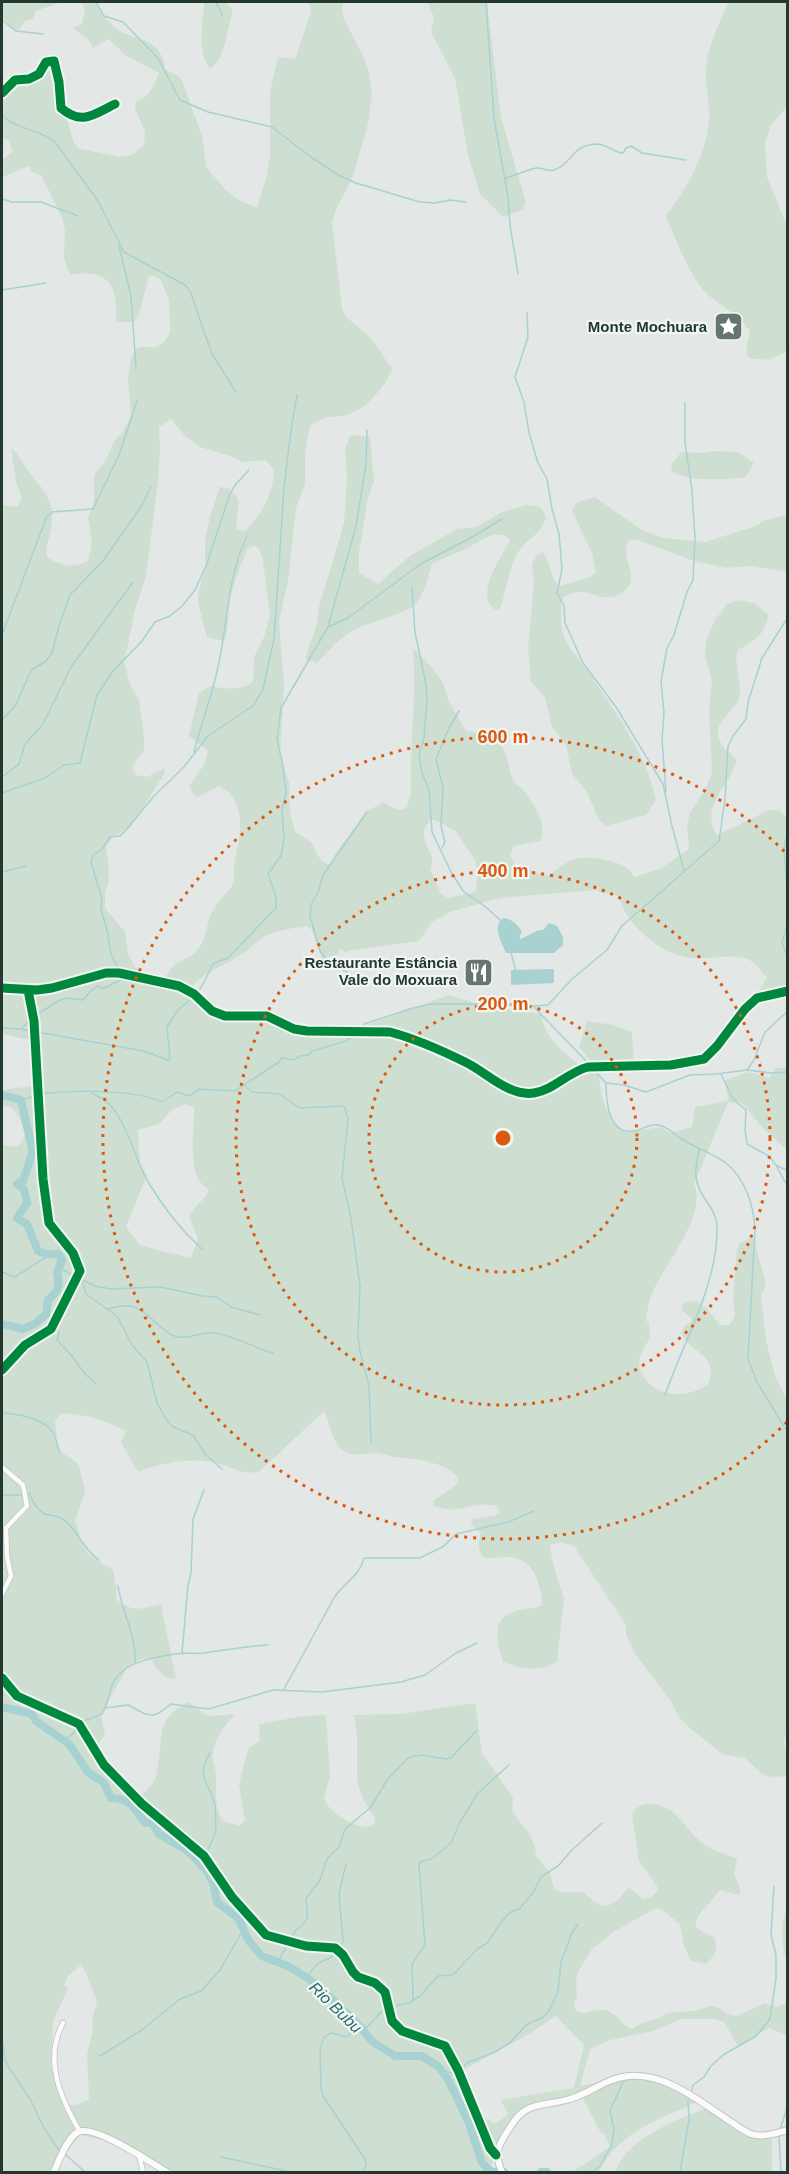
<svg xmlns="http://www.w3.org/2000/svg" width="789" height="2174" font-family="Arial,sans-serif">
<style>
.green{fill:#cedfd1;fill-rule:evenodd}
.water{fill:#a8d1d1}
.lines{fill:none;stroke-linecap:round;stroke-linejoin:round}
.stream{stroke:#a8d1d1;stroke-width:1.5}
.river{stroke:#a8d1d1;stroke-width:8}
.minor-casing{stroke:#c0c4c2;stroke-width:6}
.tertiary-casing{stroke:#c0c4c2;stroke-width:8}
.minor{stroke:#fbfbfb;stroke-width:4.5}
.tertiary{stroke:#fbfbfb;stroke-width:6}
.cycleway-casing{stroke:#f1f6f3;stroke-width:13}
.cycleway{stroke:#00873e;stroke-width:9}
.ring{fill:none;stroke:#de570e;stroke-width:3;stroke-dasharray:3 6}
.labels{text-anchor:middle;stroke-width:4.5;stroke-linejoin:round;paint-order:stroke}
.poi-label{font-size:15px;font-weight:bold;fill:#23382f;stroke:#f1f6f3;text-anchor:end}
.water-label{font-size:16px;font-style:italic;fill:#25696c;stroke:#f1f6f3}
.centre{fill:#de570e;stroke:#f1f6f3;stroke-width:3}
.ring-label{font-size:18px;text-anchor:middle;font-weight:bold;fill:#de570e;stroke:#f1f6f3;stroke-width:4.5;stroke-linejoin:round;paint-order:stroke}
</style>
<rect width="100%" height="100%" fill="#e3e7e5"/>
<!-- green -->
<path class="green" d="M2 2H61L36 11 33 19 25 21 17 32 2 17Z
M82 2H98L97 6C104 15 110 25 120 31 140 42 157 36 165 65L163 68 181 78 203 139 206 167 224 188 237 199 257 208 267 175 270 156V92L278 57 295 59 311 12 309 2H343L342 9 344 19 364 58 369 72 372 94 368 123 353 177 336 209 332 223 342 308 345 316 371 338 392 369C386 386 368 407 350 414 332 420 330 412 310 426L305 453V484L296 508 288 581 279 621 284 684 280 756 289 782 290 812 295 832C301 836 308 839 312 844 318 854 318 861 330 865L334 856 365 813 383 802C392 807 398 813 407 807L411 794C409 745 417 697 413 648L434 670 443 683 448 700 466 731C478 733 491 735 500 745 510 755 507 769 513 780 515 784 520 787 523 790 534 804 548 824 540 841L514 846 510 856 516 865 547 876C557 871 564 862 575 859 589 855 630 861 634 877L660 869 689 849 687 826 690 812 705 790 712 773 709 712 712 680 705 655 706 641 715 620 727 604 740 600 756 604 768 615C766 634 754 641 738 650 733 664 741 678 740 693 739 710 712 720 719 739 722 747 731 754 737 761 729 787 699 806 717 835L769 810H779L787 818V992L765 994 759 991 767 977C761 972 754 961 747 959 727 953 711 960 692 958 662 956 625 924 619 896L598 892 597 890 509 897 488 901 450 912 432 922 419 941 347 951V953L340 949 337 955 328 957 323 962 312 930 307 926C295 928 282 929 270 934 257 939 251 949 239 956 222 966 201 974 188 990L211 1007 218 1010 234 1013 278 1014 297 1029 345 1033 449 995 489 1007 541 1014C545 1040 563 1051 582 1067L595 1066 579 1047 587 1021 613 1025 632 1032 634 1065 598 1068C601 1096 603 1116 627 1133L660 1127 670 1133 692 1127 695 1107 728 1101 725 1080 749 1072 769 1078 775 1068H787V1150L762 1127 742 1103 728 1102 694 1184C708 1213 666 1263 654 1289 649 1299 647 1311 646 1321L649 1322C649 1327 650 1333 650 1337 648 1343 643 1348 641 1354 634 1372 650 1389 667 1393 681 1396 696 1393 708 1384 720 1353 690 1355 681 1332L685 1326 691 1322 692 1319 682 1310V1305L685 1302 696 1301 706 1308 720 1325H730L735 1316 733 1300 737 1250 739 1244 750 1238 754 1239 766 1284 761 1296 766 1340 775 1376 787 1400 788 1725 784 1742 787 1752V1776L773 1777 763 1775 745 1758 722 1754 691 1729 679 1717 671 1701 635 1654 626 1635V1625L574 1546 561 1542 550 1545 553 1564 564 1599 557 1661C541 1673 521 1669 503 1662 497 1640 489 1616 520 1610 528 1608 534 1609 542 1605 541 1582 533 1556 505 1557 498 1557 492 1559 485 1558 477 1552 478 1542 481 1533L471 1524 472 1519 495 1516 500 1513 497 1506C471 1500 462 1516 434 1506L433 1501 455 1486 459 1479C444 1460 417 1460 395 1457 389 1456 383 1454 377 1453 365 1453 351 1458 341 1449 331 1440 331 1423 324 1411L259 1472C242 1475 229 1466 213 1462 190 1458 160 1463 138 1472L121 1442 126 1431C100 1418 90 1416 62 1413L55 1421 58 1450 76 1462 80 1468 85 1492 75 1520 82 1543 88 1554 113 1570 117 1591 116 1599C133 1613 140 1609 161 1604L176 1679C164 1679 157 1670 152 1660L141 1659 128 1666 101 1715 105 1735 100 1741 93 1754 135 1800C142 1794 151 1788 155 1779 157 1775 157 1770 158 1765 164 1734 155 1718 189 1702L208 1716 235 1714C223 1727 211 1743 213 1761 214 1766 216 1770 216 1775 217 1793 213 1806 223 1821L239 1826 245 1820 239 1785 248 1749 260 1740 259 1724 304 1716 326 1715 330 1776 324 1799C330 1813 352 1827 368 1827L374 1824 375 1819 362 1797 357 1781V1734L354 1715 401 1714 475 1703 482 1753 513 1798 512 1811 530 1835 535 1847 536 1856 550 1873 554 1889 561 1892H584C604 1915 614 1906 629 1887L643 1899C651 1898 655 1895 658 1888L639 1861 632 1814C635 1808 640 1805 647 1804 672 1801 683 1826 699 1840 710 1850 723 1854 737 1858L734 1874 741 1890 739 1895 720 1890 698 1916 695 1926 701 1931 714 1937C719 1950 715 1955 706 1964L691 1961 684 1946 680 1924 661 1909H654L615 1931 592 1949 578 1972 576 1980 577 1997 574 2002 575 2009C586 2019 594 2006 608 2011 618 2015 622 2026 632 2029L640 2024 659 2018 667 2013 694 2011 711 2006 719 2008 727 2014 737 2016 765 2003C774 2007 780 2009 787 2001V2035L769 2028 738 2046 724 2022 715 2019H680L654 2031 610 2040 590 2049 580 2086C602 2083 627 2070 649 2074 667 2078 685 2090 699 2101 662 2118 617 2132 599 2172L574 2171 610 2147 605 2135 601 2133 582 2097 559 2104 545 2105 516 2114 500 2142 489 2172H162L117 2143 81 2135 61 2157 55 2172H2V1145L18 1147 25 1136C21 1120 19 1108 2 1105V1090L39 1085V1042L2 1034V505L18 507 22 498 16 482 11 448C18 454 20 459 25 466 37 484 54 496 52 520 52 533 45 545 47 557 62 566 71 569 88 561L92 541 88 518 94 502V475L106 460 115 440 122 433 131 416 128 379 131 359 135 350 139 347H157L165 341 170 332 169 300 161 280 154 276H149L139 315 133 322H117C115 312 117 302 114 293 109 272 86 272 70 275L64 258 65 230 61 215 41 175 32 172 29 166 2 177V160L13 151 8 140 2 138V96L21 78H32L50 67 66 107 65 113 74 143 80 149 121 157 132 155 144 145 145 131 135 109 136 101C151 97 153 85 159 73L125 55 109 39 93 48 88 39 72 28 82 24 85 10ZM171 419 185 436 200 447 230 456 242 462 265 460 274 469C274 493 261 516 244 532L236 528 239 500 229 488 220 487 210 517 205 541V568L198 594V603L207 637 224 641C230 627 227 614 230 599 234 582 241 565 247 549L253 546 259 548 263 561 270 616 264 637 254 657 253 682C238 691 226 689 210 686L199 693 189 736 208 751 204 765 189 786 193 794 198 797 219 786C250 801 239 840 234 866 233 872 236 879 233 884 228 893 218 900 213 910 207 920 207 934 201 945 193 958 186 956 176 964 171 967 168 974 164 978L140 971 135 967 128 954 125 932 105 908V892L108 884 109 869 106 847 113 837 130 828 165 773V768L147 777 136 775 132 768 144 750V736L139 699 131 687 124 663 135 610 146 576 158 482 160 449 159 427ZM430 820C443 820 445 828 455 830L474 858 478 869 476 892 448 898 441 894 430 869C438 856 423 848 424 834 424 830 427 825 430 820ZM185 1104 194 1107C195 1127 188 1163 199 1180 201 1184 206 1187 209 1190 205 1201 193 1206 189 1217L198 1239 191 1258 157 1250 139 1244 126 1227 147 1175 140 1165 138 1130 159 1124 172 1110ZM82 1964 97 2001 92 2020 93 2031 87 2054 89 2099C80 2103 77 2107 66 2104L51 2067 53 2021 68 1989 64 1985 68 1976ZM556 2016 584 2045 574 2088 501 2100 508 2114 496 2124 478 2115 468 2092 462 2073 465 2069 529 2034Z
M204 2H226L233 12C226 30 227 56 210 69 196 50 203 24 204 2Z
M427 2H487L501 118 526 202 523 210 503 217 480 194 468 155 455 78 431 32 434 17Z
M729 2H787V107L771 125 765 143 767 177 787 226 788 346 784 353 769 360 749 358 746 350 750 331C737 312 720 307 704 291 690 276 674 236 666 216 687 187 708 153 709 117 710 101 705 86 706 71 707 47 719 23 729 2Z
M350 435 370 437 374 481 368 498 359 552V573L378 584 411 555 457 529 477 527 502 512 525 505 537 506 542 509 546 517C539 538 527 537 517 554 509 566 506 593 500 608L496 610C472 595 503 556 510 540 499 525 475 545 463 550 452 555 442 558 432 564 427 578 426 591 416 603 406 615 368 622 352 631 338 639 328 652 317 663L305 659 316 627 319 607 344 523 347 477 345 449Z
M713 451 738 452 754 463 746 477C726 480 688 482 671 471L672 464 681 452 702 453Z
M595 497 643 531 664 538 705 542 756 526 765 520 788 515 787 572 751 566 726 568 694 561 635 539 628 541C619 561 646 580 618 595 604 602 594 592 581 592 575 592 568 595 563 597 560 609 560 621 563 634 567 647 581 661 589 673 615 712 646 752 656 800L646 815 606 826 598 818 587 792 572 774 566 745 552 727 545 697 531 682 528 648 534 582 532 564 537 555 543 552C550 563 550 576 559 586L590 577 596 572 592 553 572 511 576 503Z
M787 1905 788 1962H787C780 1941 781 1926 787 1905Z
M709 2107 759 2137 772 2139V2172H615C630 2136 675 2121 709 2107Z"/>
<!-- water -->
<path class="water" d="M503 918C511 918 520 926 522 933L519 936 521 939 539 930H543L549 923 557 926 563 937V945L554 953H506C501 941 492 927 503 918Z
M554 969V983L511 985V970Z"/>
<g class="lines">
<!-- stream -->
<path class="stream" d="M96 2 104 16 123 22 158 58 180 100 208 112 272 127 311 157 340 176 356 183 420 202 435 203 450 200 466 202
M216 2 222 15
M486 2 494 118 508 197 510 225 518 274
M2 20 16 31 43 34
M2 114C14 130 40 129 55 142L98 201 124 252 185 285 190 291 212 354 236 392
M505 178C515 176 526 170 536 168 543 167 547 172 554 170 573 164 570 145 597 144 607 144 614 153 623 153L626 148 631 146 642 153 686 160
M2 199 12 202H41L78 216
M119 246 131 296 136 368
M2 290 46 283
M527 313 528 337 515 377 524 402 529 433 538 463 547 479 552 509 559 534 562 569 557 593 564 606 565 623 583 663 616 707 663 784 672 826 684 870
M412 587 415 632 426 685 427 701 424 738 419 754 422 773 429 790 432 832 451 872 464 892 486 907 501 921
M328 627 348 618 419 565 474 536 502 519
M2 635 46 518 52 512 93 509 119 455 137 401
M2 720 16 705 31 670 45 662 52 653 59 626 70 595 103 561 140 508 151 487
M194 752C201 724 212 696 218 667 228 623 227 577 247 536
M2 777 19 764 25 744 43 724 71 667 133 582
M666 792 662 739 664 713 661 681 667 648 674 635 687 592 693 580 695 539 692 490 685 443V403
M2 793 45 778 64 765 80 763 97 695 113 671 142 641 155 622 170 616 182 606 195 590 207 564 229 496 235 485 249 470
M788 829 784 849 788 905
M442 848 445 842 441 826 443 788 436 759 449 728 459 711
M2 872 26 866
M788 922 782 943 788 958
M511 953 516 971
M120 972 111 954 107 930 101 909 102 899 91 862 93 855 102 849 110 837 120 836 126 830 154 796 184 767 208 736 254 705 263 689 274 639 284 488 291 430 297 395
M353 983 348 973 328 961 320 951 310 916 311 905 318 892 323 875 367 812
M198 993 214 963 228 958 276 908V897L268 874 281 856 284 839 282 809 286 793 283 766 277 739 281 708 328 627 356 526 366 464 367 430
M534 1007 589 1064
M36 1015 60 1000 66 998 83 1000 92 990 98 986 103 989 120 980 121 976
M2 1028 20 1029 144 1051 168 1060 170 1059 167 1027 177 1011 194 996
M362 1028 364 1024 413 1008 431 1004H494L533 1006 548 1005 572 979 607 950 622 926 719 841 725 799 728 746 733 736 746 719 748 702 762 658 788 617
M21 1029 32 1017
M594 1070 606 1083 624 1085 646 1092 690 1075 716 1074 747 1070 771 1073 788 1072
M747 1070 754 1060 765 1032 788 1011
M721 1074 733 1099 746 1110 745 1130 747 1144 767 1155 774 1162 788 1187
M606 1083C606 1100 608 1136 635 1131 645 1129 651 1122 662 1126 670 1129 677 1137 685 1141 698 1149 714 1154 726 1163 745 1178 754 1206 755 1229L748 1359 757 1382 788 1433
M244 1085 252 1092 280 1094 299 1108 342 1106 345 1108 348 1119 342 1178 351 1218 360 1286 358 1335 360 1352 369 1386 371 1442
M92 1093C99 1097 106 1100 111 1106 129 1127 135 1161 150 1185 164 1208 182 1231 202 1249
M41 1094C72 1090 134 1089 162 1102L177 1092 190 1096 199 1089 235 1091 279 1062 282 1058 293 1060 300 1056 309 1055 312 1051 346 1041 354 1036 361 1037 363 1035
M21 1100 36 1095
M776 1165 788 1171
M59 1268 95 1286 110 1289 160 1287 203 1296 217 1297 231 1307 260 1315
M2 1272 15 1277 49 1255
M82 1280 86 1294 117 1316 132 1345 147 1362 157 1403 166 1419 173 1427 193 1435 206 1455 222 1469
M108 1309C115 1307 124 1305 131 1306 149 1310 160 1333 178 1337 191 1339 202 1331 215 1333 236 1336 253 1348 273 1353
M46 1310 59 1333 57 1340 72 1356 85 1374 96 1384
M665 1395C683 1343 718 1283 717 1228 717 1207 701 1201 697 1182 694 1172 697 1161 699 1150
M2 1413C17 1414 40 1417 51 1430 56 1435 57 1446 60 1453
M27 1494 30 1493C30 1499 37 1509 43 1513 48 1516 56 1515 61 1518 77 1527 82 1549 99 1560
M2 1495H22
M118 1586C122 1613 137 1636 135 1663
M182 1653 188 1585 191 1573 193 1519 204 1490
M284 1689 334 1598C343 1583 360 1576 364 1558H420L444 1546 456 1534 508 1522 534 1511
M105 1708 128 1705 145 1714 153 1715 159 1713 171 1704 209 1709 273 1690 322 1692 401 1682 425 1675 456 1653 477 1643
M81 1722 102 1714C112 1697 106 1685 124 1670 135 1660 170 1654 186 1653 192 1653 198 1654 204 1653 226 1650 246 1646 268 1645
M64 1740 74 1733 78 1726
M206 1855C208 1847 216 1837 216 1829 215 1822 216 1812 215 1805 209 1782 195 1778 210 1753
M199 1863 202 1860
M292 1938C295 1926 304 1928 307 1918 309 1911 305 1904 306 1898L319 1882 327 1859 339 1847 345 1829 371 1807 387 1780 406 1760 410 1757 422 1755 446 1759 451 1758 477 1730
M340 1949 343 1941 339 1893 346 1864
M277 1963 288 1944
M306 1978 318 1963 330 1958 337 1951
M413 1999 412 1964 425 1945 419 1865 421 1862 433 1858 451 1843 460 1822 478 1793 509 1765
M393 2006 409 2003 420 1996 438 1976 451 1975 455 1973 476 1950 487 1943 501 1922 512 1911 519 1909 533 1893 541 1877 558 1866 572 1850 602 1823
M356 2022 349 2035 346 2037 332 2033 325 2036 320 2048 321 2088 323 2096 365 2159 366 2166 362 2172
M362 2031C372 2025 376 2014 387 2008
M2 2038 5 2060 10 2069 31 2101 44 2128 59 2150
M100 2056 142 2030 180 1999 201 1991 220 1970 243 1930
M441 2070 456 2074
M460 2070 467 2063 495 2052 510 2043 526 2025 543 2017 549 2011 558 1991 561 1962 572 1933 578 1924
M692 2090 693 2085 704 2077 711 2066 723 2055 756 2036 770 2019 776 1978V1955L771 1935 774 1886
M780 2130 788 2105
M779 2136 781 2172
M65 2154 85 2172
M221 2157 291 2172
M592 2172 600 2166 612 2145 614 2129 610 2111 623 2082
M680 2172 689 2120 688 2101"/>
<!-- river -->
<path class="river" d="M2 1095 21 1100 32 1148V1154L23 1181 17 1184 24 1189 27 1203 17 1218 27 1224 38 1251 46 1254H58L62 1260 57 1272 59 1284 56 1292 48 1300 46 1314 36 1323 23 1329 2 1324
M2 1707 32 1714 36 1721 69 1744 88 1772 104 1783 111 1798C129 1798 134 1807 145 1823L151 1822 159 1834 188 1851 207 1871 213 1882 217 1902 238 1918 249 1941 262 1956 290 1967 312 1981 356 2022 373 2042 395 2056H422L438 2066 449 2081 468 2121 482 2163 492 2172H504
M541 2172H547"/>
<defs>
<path id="minor" d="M2 93 15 80 29 79 39 74 46 62 54 61 59 82 61 108C82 126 94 114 115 104
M2 1370 25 1345 51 1329 80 1271 73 1253 49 1223 43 1179 34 1021 28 990
M2 1467 23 1485 27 1506 6 1528 7 1556 11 1576 2 1594
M2 1678 17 1696 79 1724 104 1765 142 1804 204 1856 232 1897 266 1935 306 1946 335 1948 343 1955 353 1972 358 1977 375 1983 385 1992 392 2021 402 2031 445 2046 458 2070 490 2148 496 2155
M63 2023C43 2060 61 2099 80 2132
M139 2155 143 2172"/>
<path id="tertiary" d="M2 988 37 990 52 988 106 973H119L179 986 194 994 212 1011 225 1016H267L294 1029 307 1031 390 1032C416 1039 443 1051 467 1063 487 1073 510 1097 534 1093 554 1090 568 1072 588 1067L671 1065 704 1059 717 1046 745 1009 757 998 788 991
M54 2172C58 2162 67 2138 78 2132 95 2124 151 2163 167 2172
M502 2172C492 2151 501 2141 513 2123 527 2101 548 2106 570 2099 591 2093 606 2078 629 2076 666 2073 699 2101 728 2120 735 2124 743 2131 751 2134 763 2138 776 2133 788 2130"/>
</defs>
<!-- minor casing -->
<use href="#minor" class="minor-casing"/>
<!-- tertiary casing -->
<use href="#tertiary" class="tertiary-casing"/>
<!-- minor -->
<use href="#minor" class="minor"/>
<!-- tertiary -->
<use href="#tertiary" class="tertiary"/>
<defs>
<path id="cycleway" d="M2 93 15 80 29 79 39 74 46 62 54 61 59 82 61 108C82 126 94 114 115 104
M2 988 37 990 52 988 106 973H119L179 986 194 994 212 1011 225 1016H267L294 1029 307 1031 390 1032C416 1039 443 1051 467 1063 487 1073 510 1097 534 1093 554 1090 568 1072 588 1067L671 1065 704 1059 717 1046 745 1009 757 998 788 991
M2 1370 25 1345 51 1329 80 1271 73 1253 49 1223 43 1179 34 1021 28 990
M2 1678 17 1696 79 1724 104 1765 142 1804 204 1856 232 1897 266 1935 306 1946 335 1948 343 1955 353 1972 358 1977 375 1983 385 1992 392 2021 402 2031 445 2046 458 2070 490 2148 496 2155"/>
</defs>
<!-- cycleway casing -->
<use href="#cycleway" class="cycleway-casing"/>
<!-- cycleway -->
<use href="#cycleway" class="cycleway"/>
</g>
<!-- distance rings -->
<g class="ring">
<circle cx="503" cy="1138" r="134"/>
<circle cx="503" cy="1138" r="267"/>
<path d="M787 1422A401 401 0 1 1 787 854"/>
</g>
<!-- icons -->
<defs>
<symbol id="sight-square" viewBox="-11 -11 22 22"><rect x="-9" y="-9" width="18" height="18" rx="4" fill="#66756f" stroke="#f1f6f3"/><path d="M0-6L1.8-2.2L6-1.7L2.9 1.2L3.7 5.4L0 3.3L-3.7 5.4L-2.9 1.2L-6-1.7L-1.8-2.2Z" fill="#fff"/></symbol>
<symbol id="restaurant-square" viewBox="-11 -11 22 22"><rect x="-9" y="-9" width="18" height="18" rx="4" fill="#66756f" stroke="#f1f6f3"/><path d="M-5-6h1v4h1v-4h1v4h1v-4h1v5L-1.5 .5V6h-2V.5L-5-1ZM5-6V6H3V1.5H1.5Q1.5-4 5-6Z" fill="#fff"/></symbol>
</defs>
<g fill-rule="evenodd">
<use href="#sight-square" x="712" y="310" width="33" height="33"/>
<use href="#restaurant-square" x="462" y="956" width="33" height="33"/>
</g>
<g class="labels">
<!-- poi labels -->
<g class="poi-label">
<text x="707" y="332">Monte Mochuara</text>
<text x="457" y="968">Restaurante Estância<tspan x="457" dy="17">Vale do Moxuara</tspan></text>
</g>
<!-- water labels -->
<g class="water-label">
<text transform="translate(336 2007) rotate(44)" y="6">Rio Bubu</text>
</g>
</g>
<circle cx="503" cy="1138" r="9" class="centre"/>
<g class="ring-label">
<text x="503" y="743">600 m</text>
<text x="503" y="877">400 m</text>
<text x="503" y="1010">200 m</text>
</g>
<!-- border -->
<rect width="789" height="2174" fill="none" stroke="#23382f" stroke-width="6"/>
</svg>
